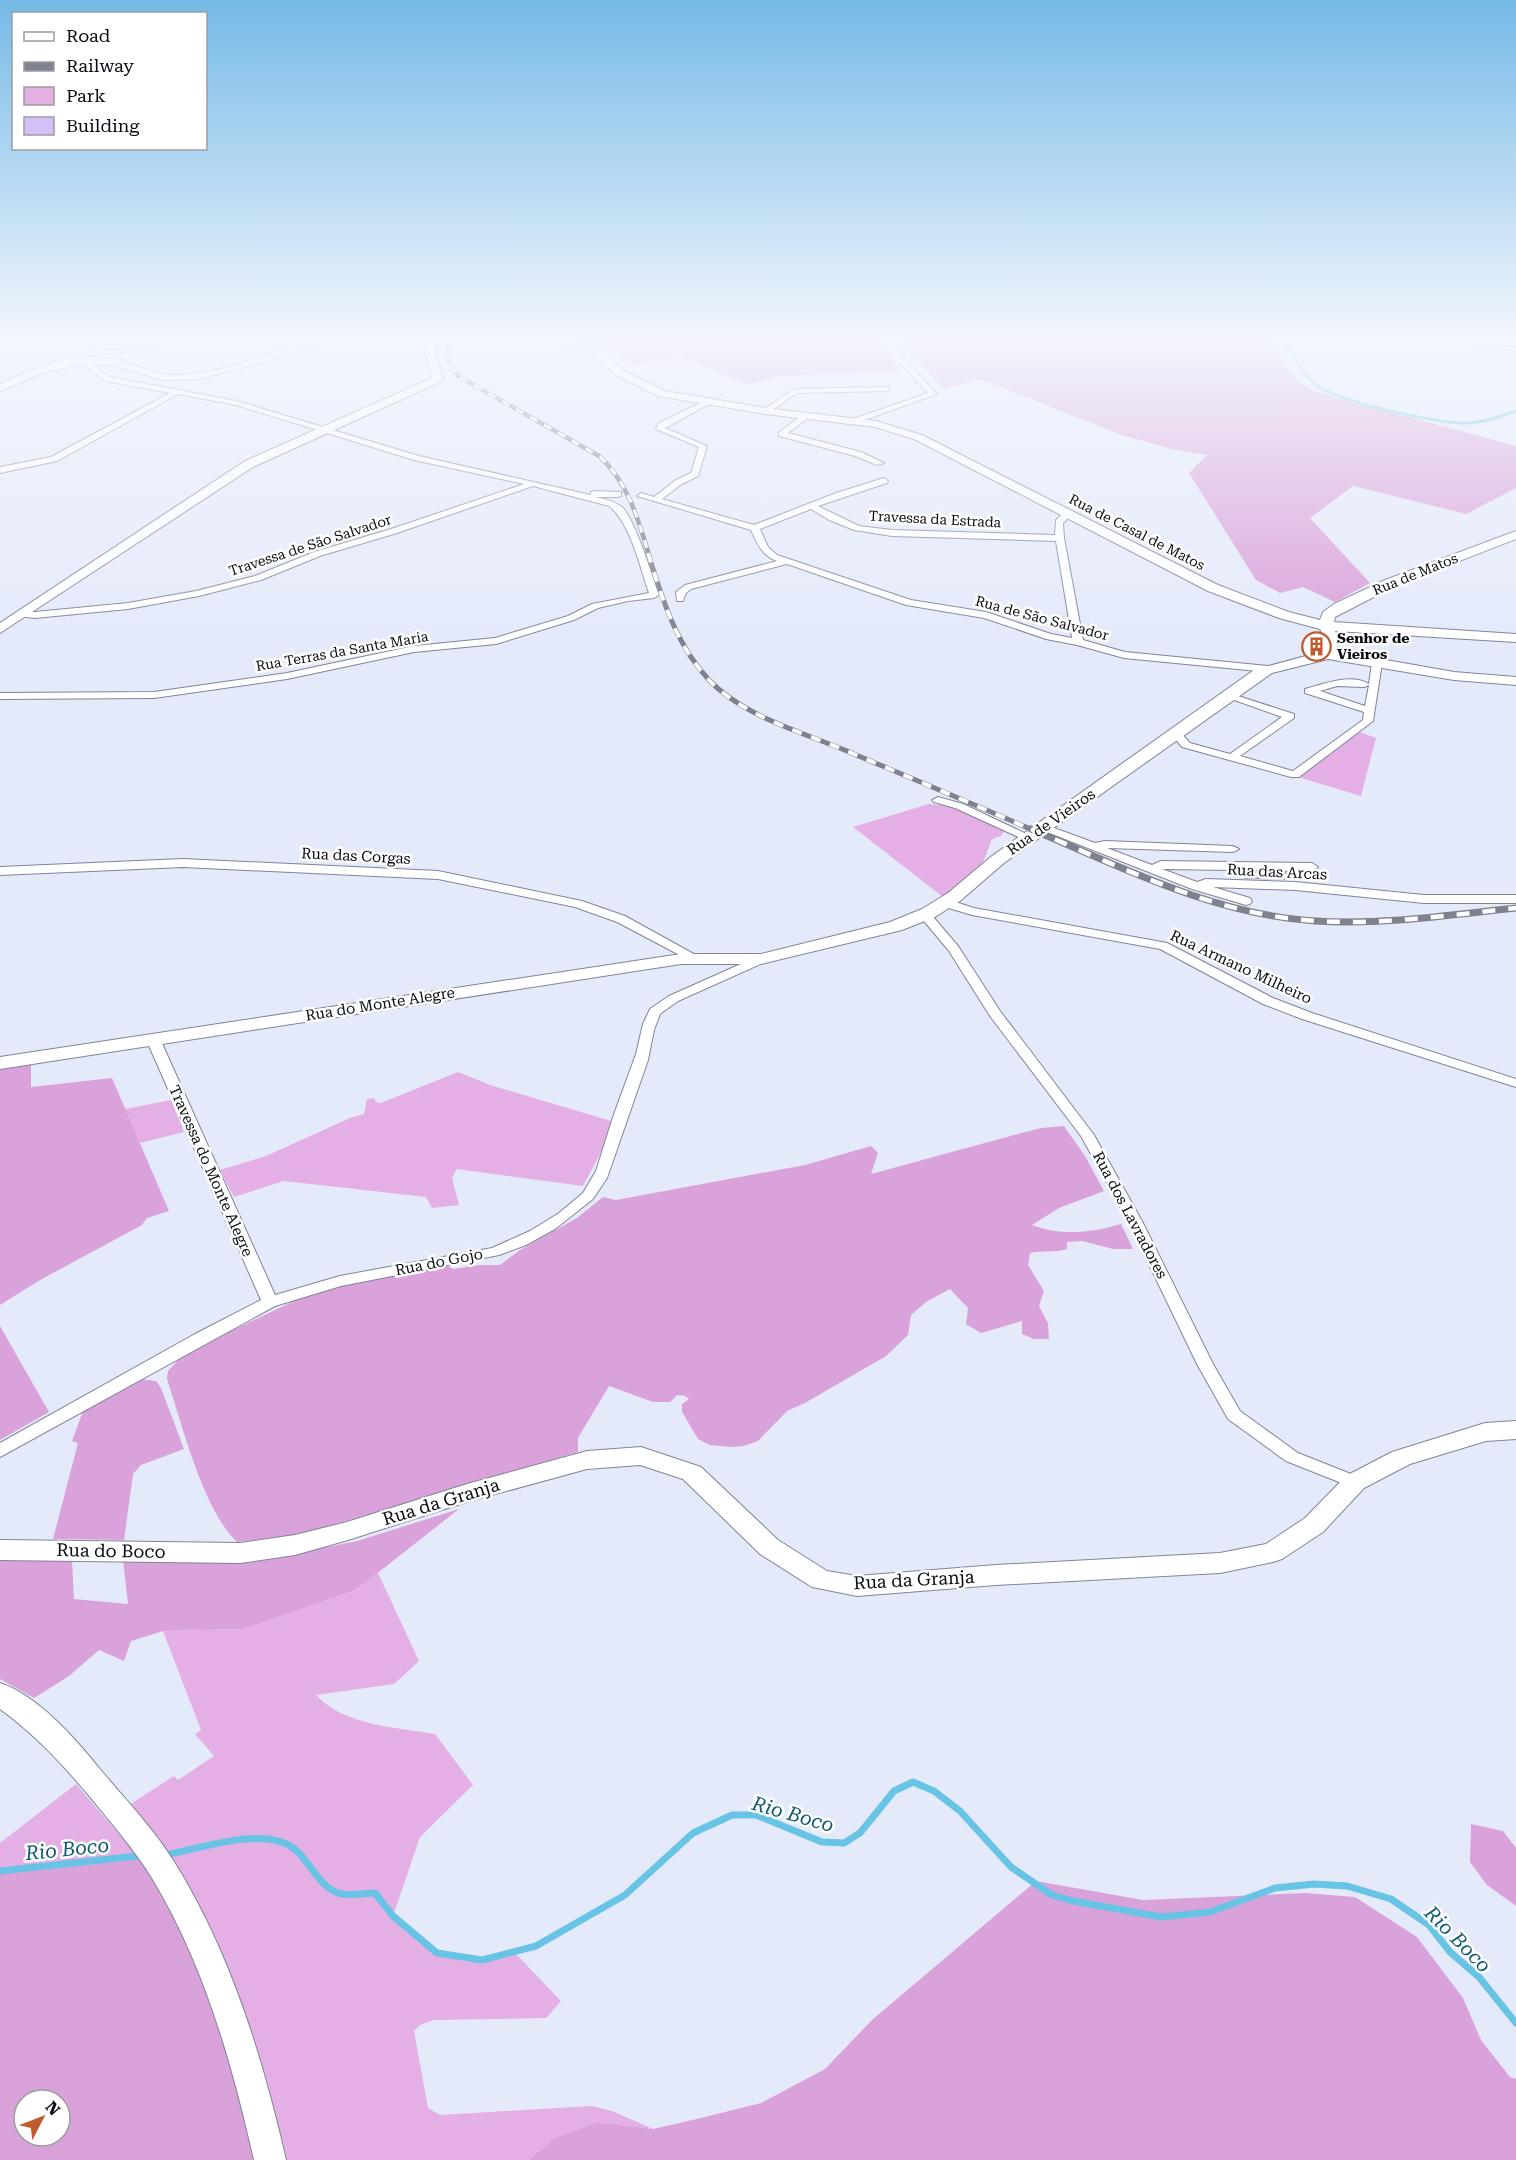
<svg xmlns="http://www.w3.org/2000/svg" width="1516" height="2160" font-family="'Roboto Serif',serif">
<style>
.green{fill:#e4afe4}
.forest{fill:#daa2da;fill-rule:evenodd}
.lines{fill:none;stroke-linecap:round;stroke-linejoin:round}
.stream-far1{stroke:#68c4e5;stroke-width:3}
.stream{stroke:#68c4e5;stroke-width:7}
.building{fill:#d4c0f8;stroke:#a9a2b6;stroke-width:1.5}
.street-casing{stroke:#808498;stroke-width:2}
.secondary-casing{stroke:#808498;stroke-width:2}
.street{fill:#fff;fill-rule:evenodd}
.secondary{fill:#fff;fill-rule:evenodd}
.rail-far2-casing{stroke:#7e818e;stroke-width:4.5}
.rail-far1-casing{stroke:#7e818e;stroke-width:5}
.rail-casing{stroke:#7e818e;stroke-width:7}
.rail-far2{stroke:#fff;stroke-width:3;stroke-dasharray:8;stroke-linecap:butt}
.rail-far1{stroke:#fff;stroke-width:4;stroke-dasharray:10;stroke-linecap:butt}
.rail{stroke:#fff;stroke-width:4.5;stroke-dasharray:13;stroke-linecap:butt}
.labels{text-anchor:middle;stroke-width:5;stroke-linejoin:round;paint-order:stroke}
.far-street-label{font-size:14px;fill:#090b12;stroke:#fff}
.far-poi-label{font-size:14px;font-weight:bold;fill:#090b12;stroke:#fff;text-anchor:start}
.street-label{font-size:15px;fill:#090b12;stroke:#fff}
.near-street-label{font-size:18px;fill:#090b12;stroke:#fff}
.near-water-label{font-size:20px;font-style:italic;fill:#0f5b72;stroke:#fff}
</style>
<rect width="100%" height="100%" fill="#e5eafb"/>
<!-- green -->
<path class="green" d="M1360 732 1376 738 1361 796 1298 777Z
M929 804 953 806 1005 830 1001 836 992 839 982 865 943 897 853 827Z
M458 1072 490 1085 611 1121 602 1150 583 1186 457 1169 452 1178 459 1205 432 1208 426 1197 284 1181 234 1197 220 1170 266 1156 350 1118 364 1114 367 1099 374 1098 376 1102 381 1103Z
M171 1100 184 1132 140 1143 125 1109Z
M378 1573 419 1661 394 1684 316 1695C345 1726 395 1727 435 1734L473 1785 420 1837 393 1916 437 1953 482 1960 514 1952 561 2001 546 2018 434 2020 420 2025 414 2031 428 2108 440 2115 592 2106 612 2111 653 2129 596 2122 555 2138 528 2160H285L239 2000 215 1936 159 1838 129 1805 174 1776 178 1780 214 1756 195 1734 201 1730 163 1631 243 1629 356 1590Z
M76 1784 137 1856 0 1872V1843Z"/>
<!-- forest -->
<path class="forest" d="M595 335H872L901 370 774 377 748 384 677 356 635 364 618 354 567 340Z
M894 335H1262C1279 342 1281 358 1290 372 1295 380 1306 386 1313 391L1516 446V488L1466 514 1353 486 1310 518 1370 583 1335 602 1303 587 1280 593 1256 580 1189 473 1207 455 1172 449 1122 435 980 379 943 389Z
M31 1062V1087L112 1078 169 1211 147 1218 142 1225 40 1280 0 1305V1067Z
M1064 1126 1085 1156 1104 1191 1059 1208 1032 1225C1062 1236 1091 1233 1121 1224L1133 1249H1113L1082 1241 1067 1242V1249C1054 1253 1043 1250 1030 1253L1028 1265 1044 1291 1039 1306 1048 1323 1049 1339H1034L1022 1334V1321L981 1333 966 1324 968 1308 950 1289 926 1302 911 1315 908 1335 886 1356 805 1403 787 1411 758 1441 744 1446 731 1447 710 1445 698 1439 682 1412V1404L689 1399 685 1396 677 1395 670 1402H653L609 1386 578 1438V1452L299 1535 237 1542C203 1510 182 1424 167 1379L168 1371 180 1358 199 1346 294 1301 353 1283 448 1266 453 1269 479 1265H500L520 1250 577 1218 603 1197 616 1200 805 1165 871 1146 878 1153 871 1174 1003 1138 1041 1128Z
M0 1326 49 1412 0 1440Z
M141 1379 156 1381 161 1388 184 1449 141 1465 133 1474 124 1540 53 1539 78 1443 72 1441 83 1411Z
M459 1509 356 1590 243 1629 163 1631 131 1641 124 1661 99 1650 69 1676 34 1698 0 1679V1561L72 1560 74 1599 128 1604 123 1560 249 1563 357 1541Z
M1471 1824 1503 1831 1516 1848V1906L1487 1885 1470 1862Z
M137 1856C199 1945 234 2054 254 2160H0V1872ZM24 2100H60V2136H24Z
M1036 1881 1143 1900 1306 1893 1355 1897 1417 1937 1463 1998 1481 2040 1510 2077 1516 2079V2160H528L555 2138 596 2122 653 2129 701 2118 761 2103 825 2069 872 2020Z"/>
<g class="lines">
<!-- stream-far1 -->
<path class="stream-far1" d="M1274 335C1293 348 1298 370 1315 384 1337 402 1438 424 1467 423 1484 423 1500 416 1516 411"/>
<!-- stream -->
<path class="stream" d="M170 1854C202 1848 253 1830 284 1843 308 1852 314 1884 338 1893 349 1897 363 1893 375 1893L393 1916 437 1953 482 1960 536 1946 625 1895 693 1833 732 1815H756L822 1842 844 1843 860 1833 894 1791 913 1782 934 1791 960 1811 1011 1867 1052 1895 1073 1901 1161 1917 1210 1912 1275 1888 1314 1884 1347 1886 1391 1899 1429 1925 1450 1952 1479 1977 1516 2023
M0 1871 137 1856"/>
</g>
<!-- building -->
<path class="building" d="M1245 872 1288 873 1287 879 1245 878Z"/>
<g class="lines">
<defs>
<path id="street" d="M95 335H104L98 340 99 345 104 349 113 350 184 335H197L113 354 99 353 92 348 90 339Z
M140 335H150L127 345 120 343Z
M874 335H882L937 394 856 423 852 421 853 419 928 393Z
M1422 335H1439L1516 347V351Z
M89 358H92V364L110 377 237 401 419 456 591 495V492L594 491 621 492V496L618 497H595C605 499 614 501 622 507 635 519 652 576 659 595L654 598 628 601 598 608 574 620 496 644 414 652 287 679 154 698 0 699V693L154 692 287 673 414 646 495 638 568 616 592 604 649 593C640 567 630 522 609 506L533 486 397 533 320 556 261 580 199 596 128 609 35 618 18 616V612H35L128 603 196 591 255 576 314 552 391 529 524 484 414 460 236 405 178 394 57 461 0 473V467L51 457 170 393 105 381 85 366V360Z
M886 387H889V391L797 393 768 413 761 411 795 389Z
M706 400 710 402 709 404 665 428 707 446 698 476 682 484 662 499 754 525 836 493 884 478 888 481 887 483 818 506 859 526 892 530 1055 535 1056 520 1066 511H1072V515L1063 523 1064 538 1083 640 1125 652 1268 666 1273 669 1268 672 1124 658 1077 645 1046 639 984 618 906 605 787 564 691 589 686 593 683 601H677L676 592 685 585 777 561C762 556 757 543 751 530L637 496 641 493 654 497 676 480 691 473 699 447 656 429 659 423ZM811 509 829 520 854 530 892 536 1056 541 1072 638 1051 634 986 612 911 600 777 555 768 547 760 529Z
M804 414 811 416 788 433 861 452 884 463 877 465 855 456 779 436V432Z
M1377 660 1382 663 1373 721 1299 777H1291L1182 747 1172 735 1173 733H1181L1190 743 1230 754 1282 717 1223 696 1224 694H1232L1294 714V718L1240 756 1293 771 1363 720 1364 712 1305 693V689C1324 684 1351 673 1369 684L1372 663ZM1369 685 1365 706 1320 691 1337 686 1364 687Z
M938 797 963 804 1035 838 1029 841 1025 840 955 808 934 802 932 800Z
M1046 825 1095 843 1105 841 1233 846 1239 849 1233 852 1107 848 1152 865 1161 861 1312 863 1318 867 1312 871 1162 869 1197 882 1206 879 1295 882 1424 895H1516V903H1424L1295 890 1213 887 1250 898 1252 901 1250 904 1246 905 1192 889 1042 830V826Z
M183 859 438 871 582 901 625 916 701 958 695 962 691 961 617 922 575 907 438 879 183 867 0 875V867Z
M946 899 974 908 1167 943 1273 998 1312 1013 1516 1079V1087L1302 1019 1263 1004 1160 949 972 915 942 906 940 903 942 900Z
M925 911 929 912 958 946 1000 1011 1094 1135 1142 1221 1213 1364 1240 1411 1298 1453 1361 1478 1363 1482 1361 1486 1355 1488 1349 1486 1286 1461 1228 1419 1197 1364 1128 1221 1081 1136 990 1016 949 951 919 915Z
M761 955 765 956 767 959 765 962 678 1001 660 1014 654 1030 648 1060 607 1178 593 1199 555 1229 526 1245 499 1255 341 1286 275 1306 0 1457V1443L195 1334 261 1300 146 1039 148 1036H158L160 1039 275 1295 340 1276 492 1248 530 1231 559 1213 583 1193 596 1171 613 1117 636 1054 643 1024 650 1009 669 996Z"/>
<path id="secondary" d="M324 335H339L262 363 198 379 162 380 113 365 85 364 45 372 0 391V384C35 367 76 351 115 359 137 364 155 376 178 375 228 373 277 350 324 335Z
M430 335H440L435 353 443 379 442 381 253 467 0 633V623L245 461 432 378 425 353Z
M527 335H544L598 348 624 371 665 391 765 408 876 421 922 435 1218 585 1289 612 1320 620 1323 612 1334 604 1385 580 1516 531V539L1395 586 1335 617 1334 622 1516 634V642L1335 631 1340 641 1335 651 1454 672 1516 677V685L1454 680 1328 659 1272 673 1004 863 960 901 935 917 902 930 761 964H681L0 1069V1057L681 954H761L890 922 922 909 948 893 992 856 1254 670 1313 654 1320 651 1326 641 1320 629 1279 618 1208 591 914 439 875 427 765 414 658 396 616 375 590 352Z
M1516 1421V1439L1486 1441 1410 1464 1364 1488 1323 1532 1282 1559 1273 1562 1220 1573 996 1585 857 1596 812 1587 760 1554 683 1479 640 1465 587 1469 470 1501 348 1540 295 1555 240 1563 0 1560V1540L240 1543 295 1535 347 1522 467 1484 587 1451 641 1447 701 1467 778 1540 827 1571 857 1576 996 1565 1220 1553 1266 1544 1305 1518 1346 1476 1392 1452 1485 1423Z
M0 1683C37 1695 75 1738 99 1768 124 1798 152 1827 173 1860 230 1951 262 2056 286 2160H254C232 2063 204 1964 152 1878 134 1849 112 1824 91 1798 63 1765 36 1735 0 1709Z"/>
</defs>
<!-- street casing -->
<use href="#street" class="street-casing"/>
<!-- secondary casing -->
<use href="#secondary" class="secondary-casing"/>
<!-- street -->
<use href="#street" class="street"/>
<!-- secondary -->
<use href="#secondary" class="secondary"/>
<defs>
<path id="rail-far2" d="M451 335 446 357 458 376 599 456C628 482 638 519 649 555"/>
<path id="rail-far1" d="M648 553C662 598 676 645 709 680 742 715 798 731 842 749 906 776 971 803 1035 831"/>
<path id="rail" d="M1031 829C1123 868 1215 915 1316 921 1383 925 1450 915 1516 908"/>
</defs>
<!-- rail-far2 casing -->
<use href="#rail-far2" class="rail-far2-casing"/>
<!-- rail-far1 casing -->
<use href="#rail-far1" class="rail-far1-casing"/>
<!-- rail casing -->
<use href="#rail" class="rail-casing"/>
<!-- rail-far2 -->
<use href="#rail-far2" class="rail-far2"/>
<!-- rail-far1 -->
<use href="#rail-far1" class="rail-far1"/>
<!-- rail -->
<use href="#rail" class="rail"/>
</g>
<!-- sky -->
<linearGradient id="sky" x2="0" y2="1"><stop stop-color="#75bae7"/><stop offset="0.53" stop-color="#f3f6fd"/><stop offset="1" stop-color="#f3f6fd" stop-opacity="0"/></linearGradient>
<rect width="1516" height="637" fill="url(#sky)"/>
<!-- icons -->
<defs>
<symbol id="building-ring" viewBox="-11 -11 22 22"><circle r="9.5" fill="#fff" stroke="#c15b2d" stroke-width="1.5"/><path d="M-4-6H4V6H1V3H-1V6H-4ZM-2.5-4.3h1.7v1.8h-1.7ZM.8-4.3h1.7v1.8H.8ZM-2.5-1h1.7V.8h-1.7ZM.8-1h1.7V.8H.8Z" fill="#c15b2d"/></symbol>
</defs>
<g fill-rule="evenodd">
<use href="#building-ring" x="1300" y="630" width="33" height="33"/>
</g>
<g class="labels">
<!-- far-street labels -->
<g class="far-street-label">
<text transform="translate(935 519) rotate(3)" y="5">Travessa da Estrada</text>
<text transform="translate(1137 532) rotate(27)" y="5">Rua de Casal de Matos</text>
<text transform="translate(310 545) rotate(-18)" y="5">Travessa de São Salvador</text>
<text transform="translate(1415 574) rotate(-22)" y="5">Rua de Matos</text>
<text transform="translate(1042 618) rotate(15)" y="5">Rua de São Salvador</text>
<text transform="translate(342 651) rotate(-10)" y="5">Rua Terras da Santa Maria</text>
</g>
<!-- far-poi labels -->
<g class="far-poi-label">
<text x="1337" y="643">Senhor de<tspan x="1337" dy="16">Vieiros</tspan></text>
</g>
<!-- street labels -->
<g class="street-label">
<text transform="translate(1051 822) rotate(-35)" y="5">Rua de Vieiros</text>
<text transform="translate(356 856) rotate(3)" y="5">Rua das Corgas</text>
<text transform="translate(1277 872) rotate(3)" y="5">Rua das Arcas</text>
<text transform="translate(1241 967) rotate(25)" y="5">Rua Armano Milheiro</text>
<text transform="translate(380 1004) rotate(-9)" y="5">Rua do Monte Alegre</text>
<text transform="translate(211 1171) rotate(66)" y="5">Travessa do Monte Alegre</text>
<text transform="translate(1130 1215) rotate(62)" y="5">Rua dos Lavradores</text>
<text transform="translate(439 1262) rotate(-11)" y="5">Rua do Gojo</text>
</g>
<!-- near-street labels -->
<g class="near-street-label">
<text transform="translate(441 1502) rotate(-17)" y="6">Rua da Granja</text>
<text transform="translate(111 1551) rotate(1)" y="6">Rua do Boco</text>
<text transform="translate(914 1580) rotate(-3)" y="6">Rua da Granja</text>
</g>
<!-- near-water labels -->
<g class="near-water-label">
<text transform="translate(793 1814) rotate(16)" y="7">Rio Boco</text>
<text transform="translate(67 1849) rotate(-6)" y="7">Rio Boco</text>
<text transform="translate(1458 1939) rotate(45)" y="7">Rio Boco</text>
</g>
</g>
<!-- legend -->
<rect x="12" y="12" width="195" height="138" fill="#ffffff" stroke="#9d9da0" stroke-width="1.5"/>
<rect x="24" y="32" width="30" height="9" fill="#ffffff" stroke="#9d9da0" stroke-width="1.5"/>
<text x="66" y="42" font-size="18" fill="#090b12">Road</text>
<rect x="24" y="62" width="30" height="9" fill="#7e818e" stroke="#9d9da0" stroke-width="1.5"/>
<text x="66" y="72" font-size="18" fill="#090b12">Railway</text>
<rect x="24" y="87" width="30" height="18" fill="#e4afe4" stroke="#9d9da0" stroke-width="1.5"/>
<text x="66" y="102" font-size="18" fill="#090b12">Park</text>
<rect x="24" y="117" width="30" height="18" fill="#d4c0f8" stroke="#9d9da0" stroke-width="1.5"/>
<text x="66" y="132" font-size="18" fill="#090b12">Building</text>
<!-- north arrow -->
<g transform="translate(42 2118) rotate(48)"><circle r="28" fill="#ffffff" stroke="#9d9da0" stroke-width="1.5"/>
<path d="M0-4.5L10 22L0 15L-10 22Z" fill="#c15b2d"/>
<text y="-9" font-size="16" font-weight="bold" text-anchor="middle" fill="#090b12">N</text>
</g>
</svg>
